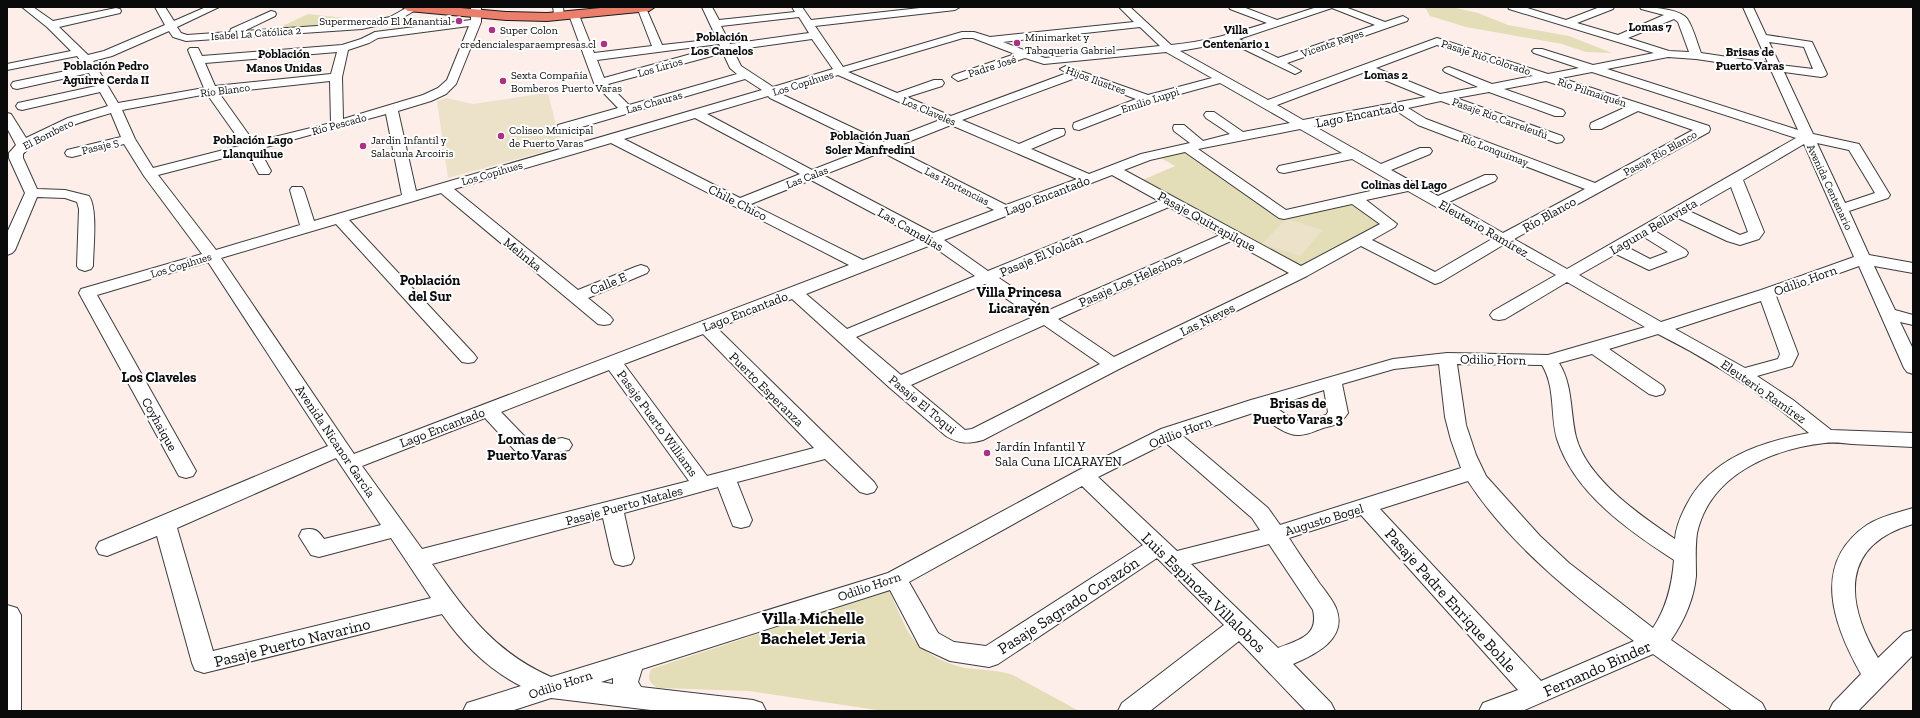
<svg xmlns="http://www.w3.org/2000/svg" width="1920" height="718" font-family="'Zilla Slab',serif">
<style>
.green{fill:#e3deb8}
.pitch{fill:#ebe2c9}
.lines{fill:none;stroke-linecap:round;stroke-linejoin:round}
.minor-casing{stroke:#3d3d3d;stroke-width:2}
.major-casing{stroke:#1b1b1b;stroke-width:2}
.minor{fill:#fff;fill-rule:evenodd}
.major{fill:#eb7f6c;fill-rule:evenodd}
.poi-dot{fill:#ac3182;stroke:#fff;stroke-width:1.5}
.labels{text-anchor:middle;stroke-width:4;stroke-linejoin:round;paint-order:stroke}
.far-poi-label{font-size:11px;fill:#0a0a0a;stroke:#fff;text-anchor:start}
.far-street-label{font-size:11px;fill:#0a0a0a;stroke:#fff}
.far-neighbourhood-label{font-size:12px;font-weight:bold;fill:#0a0a0a;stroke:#fff}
.street-label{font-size:13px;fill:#0a0a0a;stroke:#fff}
.poi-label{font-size:13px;fill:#0a0a0a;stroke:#fff;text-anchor:start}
.neighbourhood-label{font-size:14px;font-weight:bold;fill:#0a0a0a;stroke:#fff}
.near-street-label{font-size:16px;fill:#0a0a0a;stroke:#fff}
.near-neighbourhood-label{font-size:17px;font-weight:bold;fill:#0a0a0a;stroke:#fff}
</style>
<rect width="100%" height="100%" fill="#fdeeea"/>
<!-- green -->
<path class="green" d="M1422 7H1451L1478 13 1508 25 1569 36 1612 53 1586 52 1562 44 1466 27 1430 16 1426 9Z
M308 14 381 22 272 31Z
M1185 151 1283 220 1348 205 1356 206 1381 224 1299 268 1140 181 1175 166 1159 157Z
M889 591C896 604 905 630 914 640 927 655 947 664 965 668 982 670 997 670 1013 675L1079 711H884L749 691 659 688C649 684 647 678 651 669Z"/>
<!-- pitch -->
<path class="pitch" d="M548 93 556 125 564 146 448 178 437 101 446 98 473 104Z
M1286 219 1323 230 1300 256 1262 244Z"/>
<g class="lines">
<defs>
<path id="minor" d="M22 7H33L53 21 116 8 120 9 121 11 120 13 59 27 88 55 104 51 165 25 155 7H165L174 21 206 7H219L177 27 181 33 187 35 230 32 231 29 271 11 275 12 276 14 275 16 244 31 362 23 390 17 408 7 419 8 397 21 362 29 186 41 173 37 169 31 112 56 93 61 118 103 204 88 188 50 190 48H198L202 56 342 45 361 39 375 32 471 20V7H481V22L456 84 446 94 431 101 398 111 416 191 762 90 745 79 568 131H558L557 128 558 125 618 108 594 83 569 15 574 12 579 15 594 53 652 46 637 7 646 8 662 45 717 39 702 7H712L719 20 795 12 792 7H802L811 20 929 7H960L955 10 815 26 843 67 962 32H974L990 37 1134 22 1119 7H1130L1171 45C1204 42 1235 33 1267 23L1230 9 1229 7H1243L1277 20 1317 7H1345L1385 22 1403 16 1408 19 1407 21 1287 63 1301 71 1295 74 1229 42 1180 51 1268 100 1437 38 1548 74 1579 68 1534 53 1532 51 1534 49H1542L1593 65 1654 53 1509 9 1508 7H1524L1566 20 1600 7H1614L1613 9 1577 23 1618 35 1664 15 1641 9 1640 7C1652 7 1682 9 1688 20 1694 30 1697 43 1701 53L1768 63 1743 7H1753L1766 35 1812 42 1827 74 1825 76 1821 77 1784 72 1813 134 1859 144 1890 195 1888 198 1849 211 1869 255 1913 263V273L1874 266 1895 310 1913 315V325L1900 322 1913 349V374L1907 372 1904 368 1859 266 1776 296 1798 354 1792 366 1757 376 1793 400 1831 430 1913 433V447C1893 446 1872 445 1852 444 1843 443 1834 442 1825 443 1771 449 1710 475 1697 533 1695 547 1696 562 1696 576 1694 599 1684 621 1671 640L1762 703 1766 711H1733L1653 654 1522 711H1479L1483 703 1518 690 1361 515 1289 538C1299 554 1310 569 1320 584 1326 592 1332 599 1336 608 1348 638 1317 654 1293 664L1331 703 1335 711H1306L1239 641 1150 711H1118L1122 703 1224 625 1157 558 998 664 989 667 950 661 920 647 890 590 642 669 638 682 641 687 753 700 762 703 766 711H659L551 698 511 711H463L467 703 521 686C489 670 462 643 442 614L204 673 195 670 192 663 157 536 107 556 99 554 96 548 99 542 328 446 208 262 97 295 196 471 193 476 186 478 179 476 79 293 81 289 202 254 144 176 124 144 72 157 67 156 65 153 67 150 121 137 111 113C86 120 40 134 23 154V158L37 189 65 190 89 196C98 209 93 249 93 266L91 269 85 271 79 269 77 266 79 209 77 202 65 198 37 197 15 250 12 253 7 255V233L25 193 9 158V153L16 145 7 128V113L11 114 26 138 68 118 108 106 100 92 22 110 18 109 16 106 18 103 96 86 89 73 17 89 13 88 11 85 13 82 85 67 77 56 7 70V64L71 51 47 27ZM1332 8 1375 25 1278 58 1239 39ZM799 17 809 33 730 44 721 26ZM1674 19 1678 22 1689 52 1669 51 1628 38ZM469 26 447 80 438 88 423 95 343 119 342 77 348 50 369 43 378 38ZM1140 27 1160 46 1045 58 1003 42ZM963 38H973L1015 54 954 75 952 77 958 81 1025 58 1044 64 1166 52 1212 78 1148 95 1066 66 1060 69 1067 73 951 116 907 97 942 86 944 83 942 80H934L897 93 848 72ZM812 39 833 69 773 87 741 66 733 50ZM1769 42 1804 47 1813 69 1780 65ZM719 44 720 46 604 78 597 60ZM1437 45 1533 76 1492 84 1449 67 1445 68 1443 70 1445 72 1478 87 1440 94 1376 68ZM337 52 331 74 215 86 205 63ZM723 53 730 68 737 74 629 105 608 84ZM1668 57 1696 59 1771 70 1798 130 1607 69ZM1365 72 1426 97 1303 120 1277 105ZM1592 72 1796 138 1567 269 1514 239 1709 132 1710 129 1709 126 1561 78ZM838 75 940 120 883 142 779 93ZM1078 77 1136 99 1074 123 1073 126 1074 129 1079 130 1151 102 1220 83 1290 123 1243 132 1214 112H1206L1204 115 1206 118 1230 134 1203 141 1184 125H1174L1173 128 1174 131 1190 143 1141 154 1089 174 1031 149 1064 135 1065 132 1064 129H1054L1019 144 962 120ZM330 81 331 123 254 142 219 93ZM1546 81 1626 107 1591 123 1590 126 1591 129H1601L1638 111 1693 130 1595 183 1426 119 1408 108 1441 101 1557 143 1562 142 1564 139 1562 136 1456 98 1489 92 1555 116H1563L1565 113 1563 110 1504 89ZM207 94 243 145 153 168 135 139 122 110ZM768 96 770 98 871 147 812 170 707 114ZM1395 110 1418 125 1585 189 1503 233 1449 202 1495 181 1497 178 1495 175H1485L1438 196 1391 170 1430 154 1432 151 1430 148H1420L1381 164 1314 126ZM386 114 402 195 314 221 304 190 302 187H292L290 190 300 225 216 250 158 175 247 152 259 174H269L271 171 259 149ZM695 118 800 174 740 198 624 139ZM951 125 1077 179 1006 205 893 148ZM1300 129 1342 153 1279 166 1277 169 1279 172 1284 173 1352 159 1397 185 1286 210 1198 149ZM611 143 849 265 354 454 221 258 336 224 462 362 468 363 474 362 477 358 474 354 349 220 441 193 598 324 604 325 610 324 613 320 610 316 588 298 647 273 649 270 647 267 641 265 635 267 578 290 454 189ZM1817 143 1849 150 1875 193 1845 203ZM1804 144 1854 257 1761 290 1661 322 1579 275 1616 254 1649 270 1686 256 1688 253 1686 250 1655 231 1678 218 1727 241 1740 245 1759 239 1764 232 1743 180ZM882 152 994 210 933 233 823 175ZM1185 152 1279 218 1284 219 1352 204 1380 224 1301 266 1124 170 1150 160ZM1112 175 1159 201 988 271 944 240ZM811 180 920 238 863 260 751 204ZM1731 187 1748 232 1740 235 1689 211ZM1408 191 1492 239 1435 272 1372 240 1395 227 1397 224 1366 200ZM1169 207 1220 235 1047 311 999 278ZM1644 237 1668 252 1650 259 1627 247ZM1231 241 1289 273 1114 357 1058 319ZM931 245 975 276 847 329 806 294ZM1503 245 1556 275 1493 311 1490 315 1493 319 1499 320 1505 319 1567 282 1645 327 1548 355 1447 353 1393 359 1251 400 1161 429 1077 471 888 573 551 677C493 651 467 613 432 564L603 518 612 558 615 564 623 566 631 564 634 558 624 513 718 487 733 526 741 528 749 526 752 520 737 482 825 459 860 492 867 494 874 492 877 487 874 482 717 328 792 299 890 388 946 436C959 444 968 444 983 440L1119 369 1307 276 1361 246 1435 284 1441 282ZM985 284 1033 317 901 375 856 337ZM1761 301 1780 354 1778 359 1745 368 1675 329ZM1044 325 1100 364 972 429 965 430 911 385ZM703 334 814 448 707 476 624 364ZM1658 334C1712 361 1763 394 1809 433 1761 442 1711 458 1687 504 1681 515 1676 527 1675 539 1641 516 1587 479 1576 437 1570 412 1573 385 1559 363L1592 354 1649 394 1656 396 1663 394 1665 390 1663 386 1609 349ZM1439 364 1445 417 1451 440 1461 468 1280 525 1268 508 1183 436 1256 412C1267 420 1285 436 1299 435 1307 435 1315 431 1323 428 1335 425 1340 425 1348 413L1342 384 1394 369ZM1457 364 1542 365C1556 388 1550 415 1557 439 1574 493 1629 531 1674 560 1672 585 1667 607 1653 628L1569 563 1540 536 1486 476 1476 455 1466 425ZM609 370 689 481 422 549 362 466 485 418 520 456 527 458 569 450 572 445 569 440 562 438 532 444 501 412ZM1324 390 1328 412 1326 415C1296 423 1299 425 1274 406ZM1166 443 1252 518 1260 530 1177 551 1098 477ZM336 458 381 525 324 539C318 530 314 527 302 530L299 536 311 555 319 557 391 538 431 598 213 651 177 528ZM1468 481C1509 544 1574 596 1634 641L1541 681 1380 509ZM1082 486 1143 545 986 646 954 642 938 633 909 582ZM1269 544 1313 610C1319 636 1299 640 1278 648L1191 564ZM613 678V684L601 682Z
M553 7H563L564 17 563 19H555Z
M1913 508V524C1840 545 1845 602 1878 658L1904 633 1913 630V655L1858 711H1829L1833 703 1861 674C1834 626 1810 564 1867 525 1881 516 1897 513 1913 508Z
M7 605 17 608 21 615V711H7Z"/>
<path id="major" d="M402 7H449L506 12 547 13 611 7H655L649 11 547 21 506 20 408 11Z"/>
</defs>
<!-- minor casing -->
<use href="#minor" class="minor-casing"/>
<!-- major casing -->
<use href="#major" class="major-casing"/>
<!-- minor -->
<use href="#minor" class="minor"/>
<!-- major -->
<use href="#major" class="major"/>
</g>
<!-- markers -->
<g class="poi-dot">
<circle cx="459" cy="21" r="4"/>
<circle cx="492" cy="30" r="4"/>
<circle cx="1017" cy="43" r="4"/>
<circle cx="604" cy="44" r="4"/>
<circle cx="503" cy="81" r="4"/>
<circle cx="501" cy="136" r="4"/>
<circle cx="363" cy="146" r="4"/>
<circle cx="987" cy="453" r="4"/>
</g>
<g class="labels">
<!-- far-poi labels -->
<g class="far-poi-label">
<text x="451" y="25" text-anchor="end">Supermercado El Manantial</text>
<text x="500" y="34">Super Colon</text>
<text x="1025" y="41">Minimarket y<tspan x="1025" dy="13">Tabaquería Gabriel</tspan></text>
<text x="596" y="48" text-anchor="end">credencialesparaempresas.cl</text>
<text x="511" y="79">Sexta Compañía<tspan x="511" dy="13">Bomberos Puerto Varas</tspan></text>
<text x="509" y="134">Coliseo Municipal<tspan x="509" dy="13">de Puerto Varas</tspan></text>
<text x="371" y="144">Jardín Infantil y<tspan x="371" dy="13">Salacuna Arcoiris</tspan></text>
</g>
<!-- far-street labels -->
<g class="far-street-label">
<text transform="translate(256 33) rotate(-4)" y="4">Isabel La Católica 2</text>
<text transform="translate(1332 43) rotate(-19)" y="4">Vicente Reyes</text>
<text transform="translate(1486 57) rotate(18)" y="4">Pasaje Río Colorado</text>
<text transform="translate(992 66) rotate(-18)" y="4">Padre José</text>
<text transform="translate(660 67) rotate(-16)" y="4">Los Lirios</text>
<text transform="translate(1096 80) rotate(20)" y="4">Hijos Ilustres</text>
<text transform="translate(803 83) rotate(-17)" y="4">Los Copihues</text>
<text transform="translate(225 90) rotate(-7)" y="4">Río Blanco</text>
<text transform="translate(1592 92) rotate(18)" y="4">Río Pilmaiquén</text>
<text transform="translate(1150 100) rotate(-18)" y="4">Emilio Luppi</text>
<text transform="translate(654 102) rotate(-16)" y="4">Las Chauras</text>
<text transform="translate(929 111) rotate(23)" y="4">Los Claveles</text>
<text transform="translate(1500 118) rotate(20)" y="4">Pasaje Río Carreleufú</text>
<text transform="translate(339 124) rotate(-15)" y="4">Río Pescado</text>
<text transform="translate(48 134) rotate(-27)" y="4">El Bombero</text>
<text transform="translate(100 146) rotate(-14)" y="4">Pasaje 5</text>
<text transform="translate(1495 150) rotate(21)" y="4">Río Lonquimay</text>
<text transform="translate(1660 153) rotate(-29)" y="4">Pasaje Río Blanco</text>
<text transform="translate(492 173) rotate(-16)" y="4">Los Copihues</text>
<text transform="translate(807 177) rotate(-21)" y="4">Las Calas</text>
<text transform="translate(957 186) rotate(27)" y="4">Las Hortencias</text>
<text transform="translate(1830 187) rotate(65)" y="4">Avenida Centenario</text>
<text transform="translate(181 265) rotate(-17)" y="4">Los Copihues</text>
</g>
<!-- far-neighbourhood labels -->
<g class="far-neighbourhood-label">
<text x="1650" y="31">Lomas 7</text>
<text x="1236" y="34">Villa<tspan x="1236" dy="14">Centenario 1</tspan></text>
<text x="722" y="41">Población<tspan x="722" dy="14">Los Canelos</tspan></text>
<text x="1750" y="56">Brisas de<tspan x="1750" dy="14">Puerto Varas</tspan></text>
<text x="284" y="58">Población<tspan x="284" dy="14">Manos Unidas</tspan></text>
<text x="106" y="70">Población Pedro<tspan x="106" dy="14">Aguirre Cerda II</tspan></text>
<text x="1386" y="79">Lomas 2</text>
<text x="870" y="140">Población Juan<tspan x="870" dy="14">Soler Manfredini</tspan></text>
<text x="253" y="144">Población Lago<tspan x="253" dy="14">Llanquihue</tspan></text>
<text x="1404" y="189">Colinas del Lago</text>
</g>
<!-- street labels -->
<g class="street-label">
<text transform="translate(1360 114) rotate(-11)" y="5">Lago Encantado</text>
<text transform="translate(1047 195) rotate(-21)" y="5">Lago Encantado</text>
<text transform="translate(738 202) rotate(27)" y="5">Chile Chico</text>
<text transform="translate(1549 214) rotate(-29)" y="5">Río Blanco</text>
<text transform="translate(1207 221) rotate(29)" y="5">Pasaje Quitrapilque</text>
<text transform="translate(1653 226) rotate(-30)" y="5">Laguna Bellavista</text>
<text transform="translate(1484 228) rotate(30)" y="5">Eleuterio Ramírez</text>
<text transform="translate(911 229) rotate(30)" y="5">Las Camelias</text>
<text transform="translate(523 254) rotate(39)" y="5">Melinka</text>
<text transform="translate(1041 255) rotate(-23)" y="5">Pasaje El Volcán</text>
<text transform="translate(1130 280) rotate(-24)" y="5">Pasaje Los Helechos</text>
<text transform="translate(1805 280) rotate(-20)" y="5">Odilio Horn</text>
<text transform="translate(608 283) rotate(-23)" y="5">Calle E</text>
<text transform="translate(745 311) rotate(-21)" y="5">Lago Encantado</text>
<text transform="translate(1207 319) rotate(-26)" y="5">Las Nieves</text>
<text transform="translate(1493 359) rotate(1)" y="5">Odilio Horn</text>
<text transform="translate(767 389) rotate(45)" y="5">Puerto Esperanza</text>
<text transform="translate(1764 391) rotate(35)" y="5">Eleuterio Ramírez</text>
<text transform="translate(923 404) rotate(40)" y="5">Pasaje El Toqui</text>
<text transform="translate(658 423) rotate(54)" y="5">Pasaje Puerto Williams</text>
<text transform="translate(160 424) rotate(61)" y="5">Coyhaique</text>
<text transform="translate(442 427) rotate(-21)" y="5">Lago Encantado</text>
<text transform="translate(1180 432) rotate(-21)" y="5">Odilio Horn</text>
<text transform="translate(336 441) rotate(56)" y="5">Avenida Nicanor García</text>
<text transform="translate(624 505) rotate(-15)" y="5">Pasaje Puerto Natales</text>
<text transform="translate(1324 519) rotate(-17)" y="5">Augusto Bogel</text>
<text transform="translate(869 586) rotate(-19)" y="5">Odilio Horn</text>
<text transform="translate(560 684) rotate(-18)" y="5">Odilio Horn</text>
</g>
<!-- poi labels -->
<g class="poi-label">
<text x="995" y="451">Jardín Infantil Y<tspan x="995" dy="15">Sala Cuna LICARAYEN</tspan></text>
</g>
<!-- neighbourhood labels -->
<g class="neighbourhood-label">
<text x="430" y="285">Población<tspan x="430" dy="16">del Sur</tspan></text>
<text x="1019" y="297">Villa Princesa<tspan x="1019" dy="16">Licarayén</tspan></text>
<text x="159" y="382">Los Claveles</text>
<text x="1298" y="408">Brisas de<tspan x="1298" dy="16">Puerto Varas 3</tspan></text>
<text x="527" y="444">Lomas de<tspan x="527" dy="16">Puerto Varas</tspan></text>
</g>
<!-- near-street labels -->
<g class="near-street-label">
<text transform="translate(1204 592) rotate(44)" y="6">Luis Espinoza Villalobos</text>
<text transform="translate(1451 600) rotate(48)" y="6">Pasaje Padre Enrique Bohle</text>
<text transform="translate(1068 605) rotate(-33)" y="6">Pasaje Sagrado Corazón</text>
<text transform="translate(292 642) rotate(-14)" y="6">Pasaje Puerto Navarino</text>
<text transform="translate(1597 668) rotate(-24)" y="6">Fernando Binder</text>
</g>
<!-- near-neighbourhood labels -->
<g class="near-neighbourhood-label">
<text x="813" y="624">Villa Michelle<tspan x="813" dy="20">Bachelet Jeria</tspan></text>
</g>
</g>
<!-- border -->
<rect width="1920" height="718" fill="none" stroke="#0a0a0a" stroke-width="16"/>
</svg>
